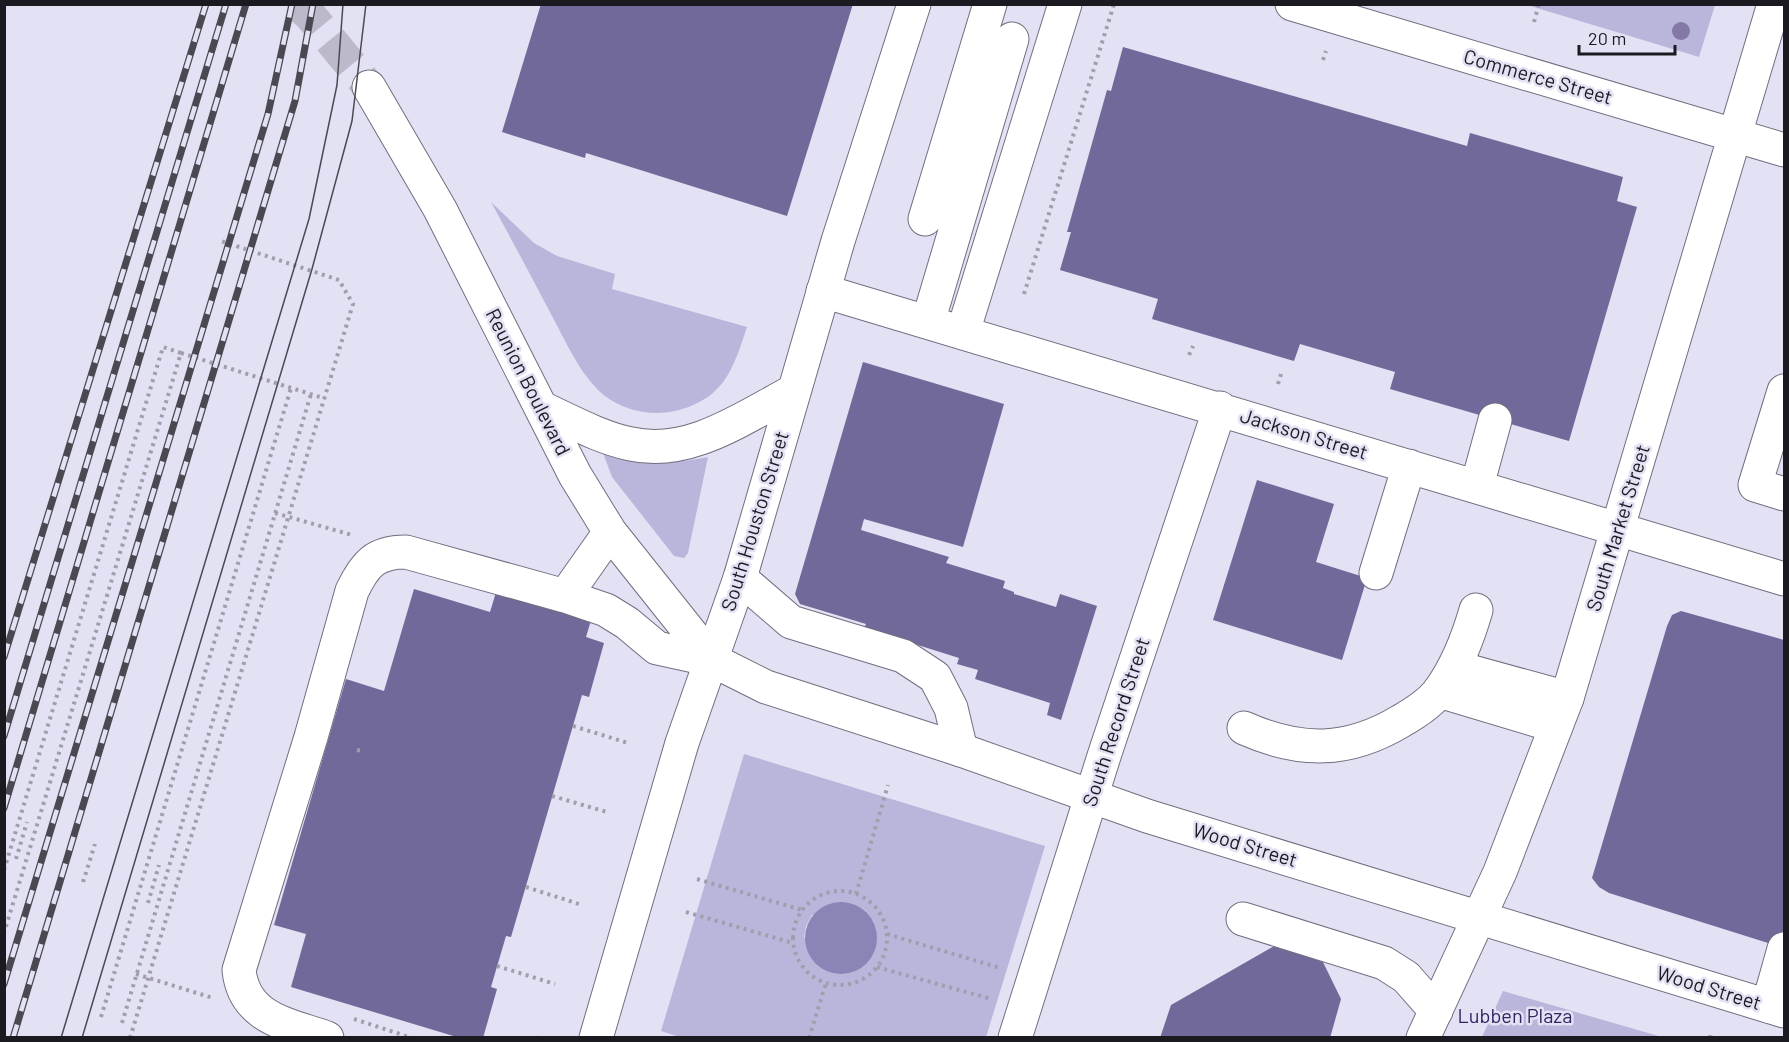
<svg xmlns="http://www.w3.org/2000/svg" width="1789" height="1042" font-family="Barlow,sans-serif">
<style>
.green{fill:#bab6db;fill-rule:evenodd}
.water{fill:#8b84b6}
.building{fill:#70699a}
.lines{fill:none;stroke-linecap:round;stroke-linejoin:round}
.minor-tunnel{stroke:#bbb9ca;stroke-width:33;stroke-dasharray:33 16;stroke-linecap:butt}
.minor-casing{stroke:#716f7f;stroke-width:35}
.major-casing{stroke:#716f7f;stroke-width:35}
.path{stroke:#a09ead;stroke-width:4;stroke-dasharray:3 4.5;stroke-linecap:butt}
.minor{stroke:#fff;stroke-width:33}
.major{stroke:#fff;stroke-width:33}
.tram{stroke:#4a4952;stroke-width:1.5}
.rail-casing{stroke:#4a4952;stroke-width:7}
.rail{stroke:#e3e1f4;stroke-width:4.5;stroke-dasharray:14;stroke-linecap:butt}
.tree{fill:#8279a4}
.labels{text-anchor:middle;stroke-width:5;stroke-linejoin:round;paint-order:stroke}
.street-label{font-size:20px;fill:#1b1a20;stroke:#e3e1f4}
.park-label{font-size:20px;fill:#332462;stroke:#e3e1f4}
</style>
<rect width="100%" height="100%" fill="#e3e1f4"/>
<!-- green -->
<path class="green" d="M1527 5H1715L1699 57Z
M491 202 534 243 557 256 615 274 612 289 747 327C733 369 725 397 679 410 652 418 618 410 598 390 578 370 565 340 552 316 532 278 512 240 491 202Z
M603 453C643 464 667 465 708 457L688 553 684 558 674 556 612 477Z
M744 754 1045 846 986 1037 683 1038 661 1031ZM812 915 873 922 876 944 804 938 806 926Z
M1503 991 1662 1037H1482Z"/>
<!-- water -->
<path class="water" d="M805 938a36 36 0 1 1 72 0a36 36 0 1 1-72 0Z"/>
<!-- building -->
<path class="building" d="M541 4H853L787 216 586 153 585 158 502 132Z
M1123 47 1467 146 1470 133 1623 177 1617 201 1637 207 1569 441 1390 389 1395 372 1300 344 1294 361 1152 319 1158 299 1060 270 1071 232H1067L1107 90 1111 91Z
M863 362 1004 404 963 547 864 519 861 530 949 557 946 563 1005 581 1003 588 1014 592V594L1056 607 1060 594 1097 606 1061 720 1047 715 1050 703 975 679 978 670 957 664 959 658 864 628 866 624 800 604 795 594Z
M1257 480 1334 504 1316 562 1367 578 1342 660 1213 620Z
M414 589 490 612 497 589 592 617 586 637 604 643 589 697 582 695 511 937 506 936 491 987 497 989 483 1038H460L291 987 306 934 274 925 346 679 384 691Z
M1681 611 1784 640V948L1609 893 1599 887 1592 878 1667 626 1672 615Z
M1276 945 1321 958 1341 999 1330 1038H1160L1171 1005Z"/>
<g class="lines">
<!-- minor-tunnel -->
<path class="minor-tunnel" d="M297 4 309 14 369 87"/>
<defs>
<path id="minor" d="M369 87 440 209 575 475 610 532 712 660
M925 219 990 4
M823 291 1784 579
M928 322 1012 39
M963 332 1065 4
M1784 391 1755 485 1784 494
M1477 486 1495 420
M1376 573 1409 466
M740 578 791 622 903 656 935 677 951 708 961 750
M565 596 610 532
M1454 667 1567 698
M1439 691 1556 726
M1244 728C1300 753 1348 753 1401 721 1415 713 1431 703 1440 690 1457 666 1468 638 1476 610
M1243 919 1384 963 1406 977 1436 1011
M1768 1006 1784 949
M327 1038C288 1024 244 1019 239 970L311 737 352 591C365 564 375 552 406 552L565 596 606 610 627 623 657 648 712 660
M1015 1038 1105 753 1220 408"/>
<path id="major" d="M1292 4 1784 150
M542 408C570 421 601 438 631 444 690 457 744 417 794 391
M712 660 766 687 961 750 1147 816 1784 1011
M596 1038 682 743 740 578 838 241 914 4
M1423 1038 1500 872 1567 698 1774 4"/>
</defs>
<!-- minor casing -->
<use href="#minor" class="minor-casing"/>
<!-- major casing -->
<use href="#major" class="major-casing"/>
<!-- path -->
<path class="path" d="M1534 22 1539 4
M1323 60 1326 51
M1024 294 1114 4
M181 353 323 398
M1189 355 1193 346
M1278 384 1281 374
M275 513 352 535
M573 726 628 743
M357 750 363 751
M552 796 607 812
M16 859 27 822
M4 870 163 347 181 353 4 933
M697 879 802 910
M83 882 95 844
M526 887 579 904
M793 938a47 47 0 1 1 94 0a47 47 0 1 1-94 0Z
M856 894 888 785
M148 903 159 865
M686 912 793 943
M887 934 1000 968
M497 966 555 984
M877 967 991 999
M136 974 213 998
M101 1017 291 388
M354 1019 412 1038
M122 1023 311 394
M130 1038 353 304 339 280 221 241
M537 1038 538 1037
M809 1038 826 983
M1710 1038 1711 1033"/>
<!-- minor -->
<use href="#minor" class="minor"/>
<!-- major -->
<use href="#major" class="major"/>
<!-- tram -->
<path class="tram" d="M61 1038 309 219 337 85 343 4
M82 1038 312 269 352 121 366 4"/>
<defs>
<path id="rail" d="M4 657 206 4
M4 736 226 4
M4 808 246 4
M4 984 268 114 292 4
M13 1038 295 101 313 4"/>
</defs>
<!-- rail casing -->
<use href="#rail" class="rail-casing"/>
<!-- rail -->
<use href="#rail" class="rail"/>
</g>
<!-- trees -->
<circle class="tree" cx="1681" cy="31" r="9"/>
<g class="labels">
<!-- street labels -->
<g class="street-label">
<text transform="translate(1538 77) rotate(16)" y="7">Commerce Street</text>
<text transform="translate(528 382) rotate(63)" y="7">Reunion Boulevard</text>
<text transform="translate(1304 434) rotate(17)" y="7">Jackson Street</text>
<text transform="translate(755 521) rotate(-73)" y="7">South Houston Street</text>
<text transform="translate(1618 528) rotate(-73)" y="7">South Market Street</text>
<text transform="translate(1116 722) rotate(-72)" y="7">South Record Street</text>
<text transform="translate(1245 845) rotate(17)" y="7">Wood Street</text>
<text transform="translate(1709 988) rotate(17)" y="7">Wood Street</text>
</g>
<!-- park labels -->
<g class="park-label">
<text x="1515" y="1023">Lubben Plaza</text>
</g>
</g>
<!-- border -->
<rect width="1789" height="1042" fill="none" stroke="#1b1a20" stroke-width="12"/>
<!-- scale -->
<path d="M1579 45v9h96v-9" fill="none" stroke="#1b1a20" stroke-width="3"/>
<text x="1588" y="45" font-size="18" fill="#1b1a20" stroke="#e3e1f4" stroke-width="4.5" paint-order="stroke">20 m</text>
</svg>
